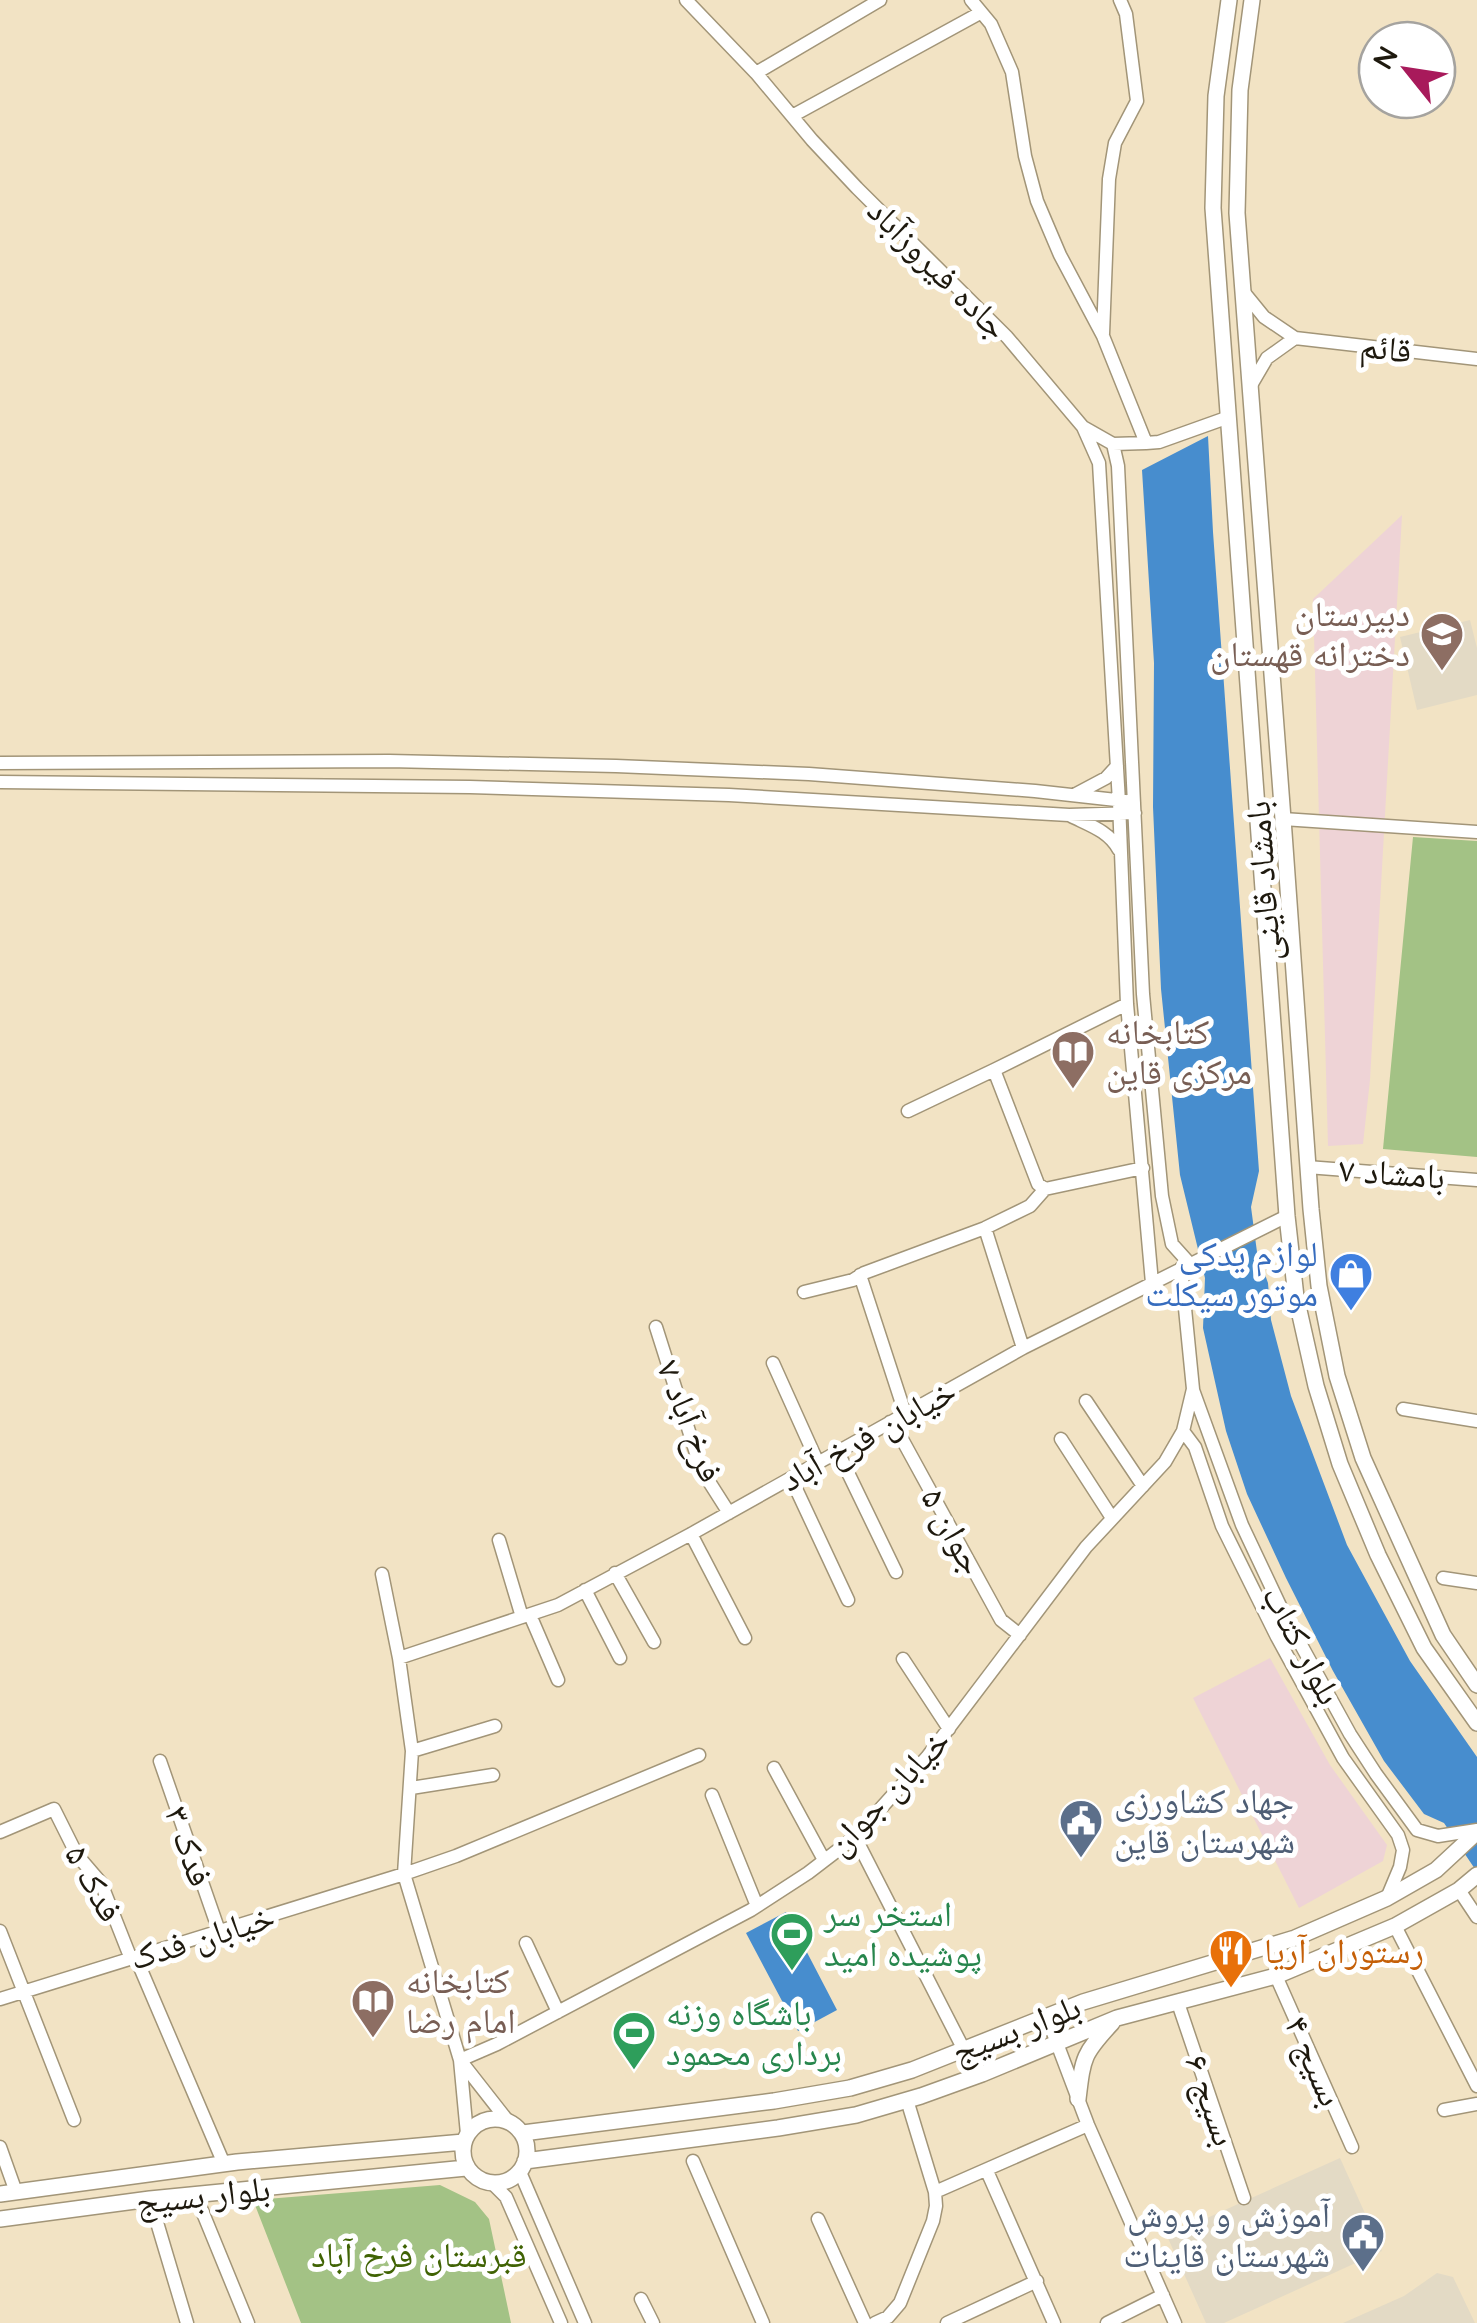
<svg xmlns="http://www.w3.org/2000/svg" width="1477" height="2323" font-family="Quicksand,'Noto Naskh Arabic',sans-serif">
<style>
.commercial{fill:#eed3d6}
.education{fill:#e3dac5}
.green{fill:#a3c285}
.water{fill:#478dce}
.lines{fill:none;stroke-linecap:round;stroke-linejoin:round}
.minor-casing{stroke:#a29578;stroke-width:15}
.major-casing{stroke:#a29578;stroke-width:18}
.minor{stroke:#fff;stroke-width:12}
.major{stroke:#fff;stroke-width:15}
.labels{text-anchor:middle;stroke-width:10;stroke-linejoin:round;paint-order:stroke}
.street-label{font-size:35px;fill:#1e190e;stroke:#fff}
.education-label{font-size:35px;fill:#785e54;stroke:#fff;text-anchor:start}
.shop-label{font-size:35px;fill:#366cbe;stroke:#fff;text-anchor:end}
.service-label{font-size:35px;fill:#4e5e75;stroke:#fff;text-anchor:start}
.leisure-label{font-size:35px;fill:#27864d;stroke:#fff;text-anchor:start}
.food-label{font-size:35px;fill:#c56008;stroke:#fff;text-anchor:start}
.park-label{font-size:35px;fill:#406304;stroke:#fff}
</style>
<rect width="100%" height="100%" fill="#f2e3c4"/>
<!-- commercial -->
<path class="commercial" d="M1402 515 1370 1080 1363 1144 1328 1146 1313 599Z
M1270 1658 1330 1765 1387 1845 1383 1861 1299 1908 1193 1698Z"/>
<!-- education -->
<path class="education" d="M1470 620 1477 648V695L1417 710 1400 637Z
M1340 2158 1382 2251 1224 2323H1206L1167 2236Z
M1437 2273 1453 2277 1475 2323H1343L1404 2296Z"/>
<!-- green -->
<path class="green" d="M1413 837 1477 841V1157L1383 1149Z
M440 2185 475 2202 489 2219 511 2323H301L253 2200Z"/>
<!-- water -->
<path class="water" d="M1208 436 1213 532 1259 1171 1251 1207 1257 1252 1268 1283 1271 1320 1291 1396 1347 1545 1410 1661 1477 1757V1872L1444 1823 1424 1814 1384 1761 1333 1671 1286 1578 1247 1494 1226 1431 1203 1328 1205 1278 1180 1175 1161 989 1153 807 1154 663 1142 470Z
M786 1912 837 2010 798 2031 746 1933Z"/>
<g class="lines">
<defs>
<path id="minor" d="M686 0 756 73 812 140 857 188 1007 337 1083 427 1113 444 1146 443 1159 442 1229 417
M971 0 991 24 1012 72 1025 156 1037 201 1060 255 1103 336 1146 443
M756 73 880 0
M792 116 980 13
M1242 290 1264 317 1295 338 1477 359
M1103 334 1109 179 1115 143 1137 101 1126 14 1120 0
M1250 387 1267 358 1295 338
M1083 427 1099 463 1119 802 1127 1004 1152 1283
M1113 444 1118 466 1143 994 1162 1196 1172 1244 1190 1264
M0 763 389 761 616 766 809 774 1035 791 1134 802
M0 782 470 787 729 795 1069 815 1135 813
M1074 795 1106 778 1117 766
M1071 816C1089 825 1109 831 1119 850
M1283 819 1477 832
M994 1070 1038 1184 1045 1189
M908 1111 994 1070 1127 1004
M1307 1167 1477 1180
M985 1228 1023 1348
M860 1275 905 1413
M804 1292 853 1280 864 1273 985 1228 1030 1206 1045 1189 1143 1168
M656 1327 701 1469 729 1513
M773 1363 818 1463
M1193 1390 1242 1525 1283 1612 1350 1734 1376 1774 1417 1830 1438 1836 1477 1830
M1086 1401 1143 1486
M1403 1409 1477 1421
M890 1422 903 1441 1001 1620 1020 1635
M1183 1431 1195 1447 1222 1526 1277 1637 1343 1758 1398 1835 1403 1850 1400 1867 1387 1898
M1061 1439 1112 1518
M838 1452 896 1572
M791 1478 848 1600
M691 1534 745 1638
M499 1540 522 1617
M615 1573 654 1642
M382 1574 399 1658 412 1751 404 1874 460 2060 467 2134
M1443 1578 1477 1583
M585 1590 620 1658
M530 1615 558 1680
M399 1658 558 1605 691 1534 1023 1348 1287 1216
M903 1659 949 1729
M412 1751 495 1726
M160 1761 219 1931
M774 1768 824 1860
M411 1788 493 1775
M712 1795 757 1906
M0 1832 54 1809 77 1855 101 1883 131 1959
M855 1837 964 2050
M1459 1890 1477 1917
M1395 1926 1477 2086
M0 1931 74 2120
M526 1943 558 2012
M136 1958 224 2164
M1276 1976 1352 2147
M0 1999 404 1874 456 1856 699 1755
M1178 2003 1244 2198
M1047 2017 1088 2125 1175 2323
M460 2060 497 2044 751 1910 808 1873 855 1837 927 1757 1086 1547 1165 1462 1183 1431 1193 1389 1181 1268
M460 2060 507 2120
M1444 2110 1477 2104
M0 2147 16 2192
M693 2161 763 2323
M987 2171 1054 2323
M520 2172 585 2323
M491 2182 506 2197 561 2323
M935 2192 1088 2125
M196 2196 248 2323
M150 2199 187 2323
M818 2219 865 2323
M641 2299 653 2323
M875 2323 888 2317 900 2303 933 2221 936 2206 935 2192 907 2100
M947 2323 1037 2281
M1107 2323 1163 2295"/>
<path id="major" d="M1229 0 1216 96 1213 208 1287 1216 1296 1297 1316 1386 1340 1464 1378 1555 1424 1648 1477 1723
M1252 0 1240 90 1237 213 1283 819 1311 1209 1319 1286 1337 1376 1363 1458 1443 1635 1477 1685
M1078 2099C1083 2057 1083 2054 1112 2023
M463 2151a32 32 0 1 1 64 0a32 32 0 1 1-64 0Z
M523 2133 774 2101 850 2088 912 2070 1083 2002 1295 1938 1387 1898 1436 1870 1477 1832
M525 2161 778 2128 856 2115 921 2096 982 2074 1117 2018 1276 1976 1395 1926 1459 1890 1477 1875
M0 2194 237 2162 464 2142
M0 2219 150 2199 466 2168"/>
</defs>
<!-- minor casing -->
<use href="#minor" class="minor-casing"/>
<!-- major casing -->
<use href="#major" class="major-casing"/>
<!-- minor -->
<use href="#minor" class="minor"/>
<!-- major -->
<use href="#major" class="major"/>
</g>
<!-- icons -->
<defs>
<symbol id="school-pin" viewBox="-11 -11 22 30"><path d="M0 17L-7.5 6A9.5 9.5 0 1 1 7.5 6Z" fill="#8d6e63" stroke="#fff"/><path d="M0-5L7-2L0 1L-7-2ZM-4 1L0 2.5L4 1V4Q0 6-4 4Z" fill="#fff"/></symbol>
<symbol id="library-pin" viewBox="-11 -11 22 30"><path d="M0 17L-7.5 6A9.5 9.5 0 1 1 7.5 6Z" fill="#8d6e63" stroke="#fff"/><path d="M-6-4Q-3-5.5-.7-3.5V5Q-3 3-6 4ZM6-4Q3-5.5 .7-3.5V5Q3 3 6 4Z" fill="#fff"/></symbol>
<symbol id="shop-pin" viewBox="-11 -11 22 30"><path d="M0 17L-7.5 6A9.5 9.5 0 1 1 7.5 6Z" fill="#3f7fe0" stroke="#fff"/><path d="M-5-2.5h2.3a2.7 3.5 0 0 1 5.4 0H5L5.5 6h-11ZM-1.5-2.5h3a1.5 2.3 0 0 0-3 0Z" fill="#fff"/></symbol>
<symbol id="civic-pin" viewBox="-11 -11 22 30"><path d="M0 17L-7.5 6A9.5 9.5 0 1 1 7.5 6Z" fill="#5c6f8a" stroke="#fff"/><path d="M-.6-6.5H3V-4.5H.6V-3L4-1V1h2V6H-6V1h2V-1L-.6-3ZM-1.2 2.5V6h2.4V2.5Z" fill="#fff"/></symbol>
<symbol id="stadium-pin" viewBox="-11 -11 22 30"><path d="M0 17L-7.5 6A9.5 9.5 0 1 1 7.5 6Z" fill="#2e9e5b" stroke="#fff"/><path d="M0-5a6.5 5 0 1 0 0 10a6.5 5 0 1 0 0-10ZM-3.5-1.8h7v3.6h-7Z" fill="#fff"/></symbol>
<symbol id="restaurant-pin" viewBox="-11 -11 22 30"><path d="M0 17L-7.5 6A9.5 9.5 0 1 1 7.5 6Z" fill="#e8710a" stroke="#fff"/><path d="M-5-6h1v4h1v-4h1v4h1v-4h1v5L-1.5 .5V6h-2V.5L-5-1ZM5-6V6H3V1.5H1.5Q1.5-4 5-6Z" fill="#fff"/></symbol>
</defs>
<g fill-rule="evenodd">
<use href="#school-pin" x="1417" y="609" width="50" height="68"/>
<use href="#library-pin" x="1048" y="1027" width="50" height="68"/>
<use href="#shop-pin" x="1326" y="1249" width="50" height="68"/>
<use href="#civic-pin" x="1056" y="1796" width="50" height="68"/>
<use href="#stadium-pin" x="767" y="1909" width="50" height="68"/>
<use href="#restaurant-pin" x="1206" y="1926" width="50" height="68"/>
<use href="#library-pin" x="348" y="1976" width="50" height="68"/>
<use href="#stadium-pin" x="609" y="2008" width="50" height="68"/>
<use href="#civic-pin" x="1338" y="2210" width="50" height="68"/>
</g>
<g class="labels">
<!-- street labels -->
<g class="street-label">
<text transform="translate(938 269) rotate(45)" y="12">جاده فیروزآباد</text>
<text transform="translate(1386 348) rotate(7)" y="12">قائم</text>
<text transform="translate(1263 881) rotate(-94)" y="12">بامشاد قاینی</text>
<text transform="translate(1392 1173) rotate(4)" y="12">بامشاد ۷</text>
<text transform="translate(690 1421) rotate(69)" y="12">فرخ آباد ۷</text>
<text transform="translate(868 1435) rotate(-29)" y="12">خیابان فرخ آباد</text>
<text transform="translate(953 1531) rotate(61)" y="12">جوان ۵</text>
<text transform="translate(1302 1645) rotate(62)" y="12">بلوار کتاب</text>
<text transform="translate(888 1792) rotate(-46)" y="12">خیابان جوان</text>
<text transform="translate(189 1846) rotate(71)" y="12">فدک ۳</text>
<text transform="translate(94 1883) rotate(61)" y="12">فدک ۵</text>
<text transform="translate(202 1937) rotate(-17)" y="12">خیابان فدک</text>
<text transform="translate(1016 2029) rotate(-21)" y="12">بلوار بسیج</text>
<text transform="translate(1314 2061) rotate(66)" y="12">بسیج ۴</text>
<text transform="translate(1211 2100) rotate(71)" y="12">بسیج ۶</text>
<text transform="translate(203 2195) rotate(-6)" y="12">بلوار بسیج</text>
</g>
<!-- education labels -->
<g class="education-label">
<text x="1410" y="626" text-anchor="end">دبیرستان<tspan x="1410" dy="40">دخترانه قهستان</tspan></text>
<text x="1106" y="1044">کتابخانه<tspan x="1106" dy="40">مرکزی قاین</tspan></text>
<text x="406" y="1993">کتابخانه<tspan x="406" dy="40">امام رضا</tspan></text>
</g>
<!-- shop labels -->
<g class="shop-label">
<text x="1318" y="1266">لوازم یدکی<tspan x="1318" dy="40">موتور سیکلت</tspan></text>
</g>
<!-- service labels -->
<g class="service-label">
<text x="1114" y="1813">جهاد کشاورزی<tspan x="1114" dy="40">شهرستان قاین</tspan></text>
<text x="1330" y="2227" text-anchor="end">آموزش و پروش<tspan x="1330" dy="40">شهرستان قاینات</tspan></text>
</g>
<!-- leisure labels -->
<g class="leisure-label">
<text x="824" y="1926">استخر سر<tspan x="824" dy="40">پوشیده امید</tspan></text>
<text x="666" y="2025">باشگاه وزنه<tspan x="666" dy="40">برداری محمود</tspan></text>
</g>
<!-- food labels -->
<g class="food-label">
<text x="1264" y="1963">رستوران آریا</text>
</g>
<!-- park labels -->
<g class="park-label">
<text x="419" y="2267">قبرستان فرخ آباد</text>
</g>
</g>
<!-- north arrow -->
<g transform="translate(1407 70) rotate(300)"><circle r="48" fill="#ffffff" stroke="#a5a39f" stroke-width="2.5"/>
<path d="M0-8L18 38L0 25L-18 38Z" fill="#a81a5b"/>
<text y="-15" font-size="28" font-weight="bold" text-anchor="middle" fill="#1e190e">N</text>
</g>
</svg>
